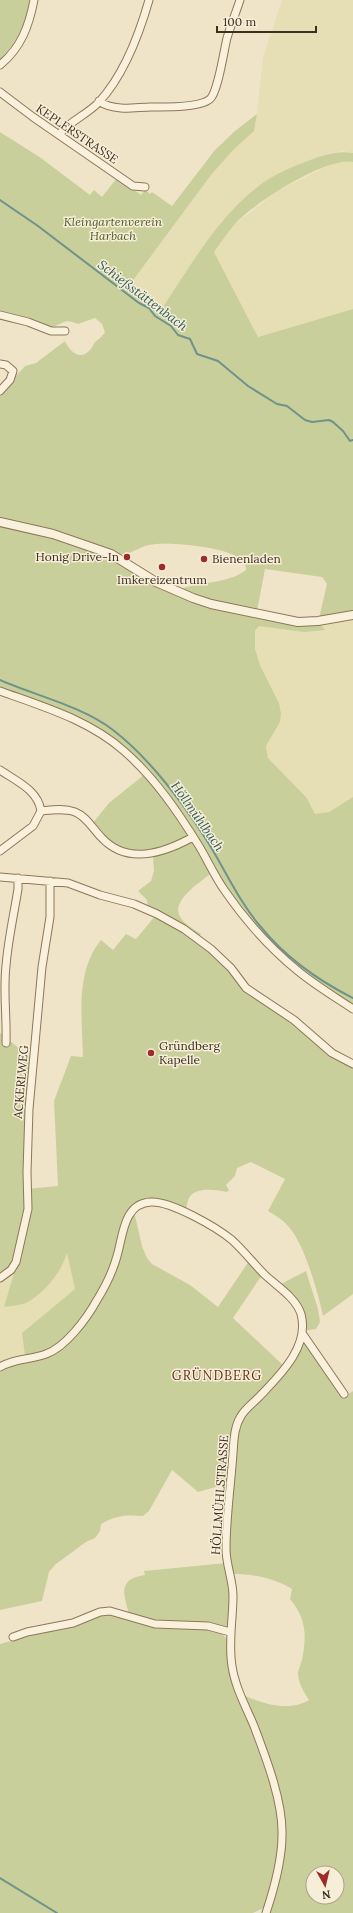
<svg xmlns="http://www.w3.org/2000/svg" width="353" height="1913" font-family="Lora,serif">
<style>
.farmland{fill:#e6deb5}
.green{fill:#c9cf9b;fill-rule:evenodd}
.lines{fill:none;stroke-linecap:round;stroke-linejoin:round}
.stream{stroke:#6f938a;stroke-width:2}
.minor-casing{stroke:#8d765c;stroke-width:9}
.tertiary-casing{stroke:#8d765c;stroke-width:10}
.minor{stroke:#faf1dc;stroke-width:7}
.tertiary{stroke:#faf1dc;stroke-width:8}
.poi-dot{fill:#9e2a2b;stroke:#f7eed8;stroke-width:1.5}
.labels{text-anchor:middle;stroke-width:3;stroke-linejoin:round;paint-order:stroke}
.street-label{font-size:12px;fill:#3d2e20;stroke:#f7eed8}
.park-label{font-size:12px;font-style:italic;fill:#4d5a26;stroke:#f7eed8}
.poi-label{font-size:12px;fill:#3d2e20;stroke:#f7eed8;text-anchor:start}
.water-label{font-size:13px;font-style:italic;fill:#2f5d5a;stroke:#f7eed8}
.neighbourhood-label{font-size:13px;letter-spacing:1px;fill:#6b2e1e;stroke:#f7eed8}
</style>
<rect width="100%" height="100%" fill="#f0e4c8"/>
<!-- farmland -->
<path class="farmland" d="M282 0H353V153L343 151 322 155 267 180 190 267 161 310 131 289V283L211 175 233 150 254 131 257 114 263 57Z
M349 161 353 162V309L258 337 214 252 235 224 279 190 336 162Z
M353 619V797L329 812 315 814 307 797 267 758 266 746 280 722 279 703 260 665 255 649V631L259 626H266L325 630 321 625Z
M67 1251 75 1289 22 1333 25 1356 0 1364V1280L15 1270Z"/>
<!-- green -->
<path class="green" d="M0 0H30C24 26 19 40 0 60Z
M257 114 254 131 233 150 211 175 131 283V289L161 310C191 265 221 211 267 180 278 173 291 167 303 163 319 156 335 150 353 153V162C327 156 252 204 235 224 227 233 221 243 214 252L258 337 353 309V611L319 618 327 584 322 577 265 569 257 611 218 603 181 589C202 581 228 584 246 570 246 565 244 561 239 558 224 547 168 541 149 545 138 547 130 556 118 554L194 601 234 613 256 618 304 626 321 625 325 630 304 632 259 626 255 631V649L260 665 279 703 281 714 280 722 266 746 268 758 307 798 315 814 329 812 353 797V1007L306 975 273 945 252 921 225 888 197 839 120 745 0 688V394L25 366 36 363 65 341C69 350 79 361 89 351 92 349 93 344 96 341 100 338 102 337 105 332L102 324 95 318 78 324C63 318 65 323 52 327L30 318 0 311V132L41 158 90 195 94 190 102 197 117 178 141 195 145 190 150 194 152 192 172 206 215 150 235 131Z
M145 774 187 832 185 839 155 851 125 850 110 843 92 824 109 803Z
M194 842 211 873C200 883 169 901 181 918 185 925 194 929 201 934L198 937 148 908 147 900 138 891 151 881 154 871 153 856Z
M156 915 175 926 209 951 258 998 353 1067V1294L323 1316C318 1293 306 1250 292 1231 286 1222 277 1216 268 1211L285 1179 251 1162 237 1168 235 1176 226 1185 229 1190 227 1192C216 1190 196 1186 189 1198 187 1201 187 1207 186 1211L166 1202 133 1207 142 1246 147 1258 152 1264 190 1285 218 1307 249 1261 262 1275 233 1318 284 1366 241 1413 230 1483 198 1492 172 1470 149 1511 143 1516C126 1515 117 1515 101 1524L100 1531 95 1538 86 1542 56 1564 49 1572 42 1601 0 1610V1368L39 1358 62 1342 45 1352 25 1356 22 1333 75 1289 67 1253C62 1271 44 1294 26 1303 20 1305 11 1306 4 1307L15 1270 0 1276V1033L30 1057 32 1056 26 1189 58 1186 54 1101 71 1056 83 1057C82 1017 75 972 101 940L113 950 126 934 136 939Z
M306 1271 318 1309 320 1322 316 1329 304 1331 302 1315 279 1285Z
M304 1339 342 1398 353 1391V1913H268L270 1906 283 1816 243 1695C263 1704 289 1712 309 1700 304 1692 299 1685 298 1674 298 1670 301 1664 302 1660 307 1635 306 1618 290 1599L292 1589C273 1578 254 1574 232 1574L228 1545 236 1439 241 1420ZM313 1873H337V1897H313Z
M226 1563C230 1584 232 1605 228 1626L225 1628 159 1623 129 1614C123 1593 118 1579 145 1575L144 1571Z
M106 1614 206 1627 219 1631 227 1639 250 1721 272 1785 281 1831 273 1884 266 1907 253 1913H0V1644Z"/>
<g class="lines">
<!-- stream -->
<path class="stream" d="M0 200 38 226 139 303 149 308 155 316 171 326 178 335 190 339 197 354 218 361 248 386 277 404 287 406 305 420 312 422 329 420 333 422 343 431 350 441 353 440
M0 680C36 696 82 706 113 730 147 756 181 800 204 836 223 865 237 899 260 926 285 957 317 980 353 998
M0 1878 57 1913"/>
<defs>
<path id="minor" d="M0 65C21 48 29 26 34 0
M0 92 33 117 133 186 145 187
M99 101C112 111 135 108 150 107 164 107 200 108 210 99 218 92 224 50 227 38 231 25 236 12 240 0
M59 135C69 121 87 115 99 102 124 75 139 35 149 0
M0 315 28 322 51 331H65
M0 364 6 365 13 371 10 380 0 391
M0 691C44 707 89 720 124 751 155 778 178 812 199 846 208 861 215 877 225 891 245 920 271 949 298 971 315 985 335 997 353 1009
M0 770C16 781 38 790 41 811
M0 851 33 826 41 811C52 810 64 808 75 812 86 816 93 829 101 837 127 866 164 853 193 837
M0 877 68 883 100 895 134 904 157 914 184 929 211 949 231 968 246 988 294 1020 332 1053 353 1064
M6 1043C7 1017 3 992 6 966 8 940 14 914 18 889V878
M0 1278 11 1270 16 1262 28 1209 27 1172 29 1109 42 967 50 917V881
M302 1333 344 1394
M0 1367C15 1358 30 1360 46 1354 66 1347 87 1318 97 1300 105 1287 113 1271 117 1256 123 1237 123 1203 151 1202 171 1201 216 1227 232 1240 244 1251 254 1264 265 1275 277 1286 296 1298 301 1314 310 1347 279 1376 259 1397 253 1403 245 1409 241 1416 234 1427 234 1440 233 1453 231 1484 226 1517 226 1549 226 1565 233 1580 233 1596 233 1620 228 1642 232 1666 235 1687 246 1707 254 1726 266 1758 283 1801 282 1835 282 1860 274 1889 266 1913
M13 1637 27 1632 73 1623 100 1612 110 1611 155 1624 208 1626 230 1632"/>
<path id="tertiary" d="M0 522 53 534 111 554 156 582 193 598 211 604 298 622 318 621 353 615"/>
</defs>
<!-- minor casing -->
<use href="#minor" class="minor-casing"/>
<!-- tertiary casing -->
<use href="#tertiary" class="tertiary-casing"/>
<!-- minor -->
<use href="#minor" class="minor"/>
<!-- tertiary -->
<use href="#tertiary" class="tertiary"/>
</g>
<!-- markers -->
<g class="poi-dot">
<circle cx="127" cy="557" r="4"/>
<circle cx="204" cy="559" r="4"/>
<circle cx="162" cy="567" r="4"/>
<circle cx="151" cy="1053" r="4"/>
</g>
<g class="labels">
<!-- street labels -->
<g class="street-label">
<text transform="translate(77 134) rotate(34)" y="4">KEPLERSTRASSE</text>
<text transform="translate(21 1082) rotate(-85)" y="4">ACKERLWEG</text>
<text transform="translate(220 1495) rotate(-86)" y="4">HÖLLMÜHLSTRASSE</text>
</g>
<!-- park labels -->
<g class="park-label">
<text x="113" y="226">Kleingartenverein<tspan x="113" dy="14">Harbach</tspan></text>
</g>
<!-- poi labels -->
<g class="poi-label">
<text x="119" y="561" text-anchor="end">Honig Drive-In</text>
<text x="212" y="563">Bienenladen</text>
<text x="162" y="584" text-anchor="middle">Imkereizentrum</text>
<text x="159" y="1050">Gründberg<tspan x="159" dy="14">Kapelle</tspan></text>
</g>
<!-- water labels -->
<g class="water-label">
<text transform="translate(143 295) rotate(37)" y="5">Schießstättenbach</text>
<text transform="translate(198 816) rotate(55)" y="5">Höllmühlbach</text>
</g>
<!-- neighbourhood labels -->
<g class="neighbourhood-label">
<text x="217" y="1380">GRÜNDBERG</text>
</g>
</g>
<!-- north arrow -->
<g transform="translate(325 1885) rotate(172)"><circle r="19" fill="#f7eed8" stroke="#ada18e"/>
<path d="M0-3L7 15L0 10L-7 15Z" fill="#9e2a2b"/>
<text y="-6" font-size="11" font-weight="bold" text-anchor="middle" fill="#3d2e20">N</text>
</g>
<!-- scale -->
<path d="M217 26v6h99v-6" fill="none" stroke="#3d2e20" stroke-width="2"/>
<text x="223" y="26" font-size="12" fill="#3d2e20" stroke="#f7eed8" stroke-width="3" paint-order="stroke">100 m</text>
</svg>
